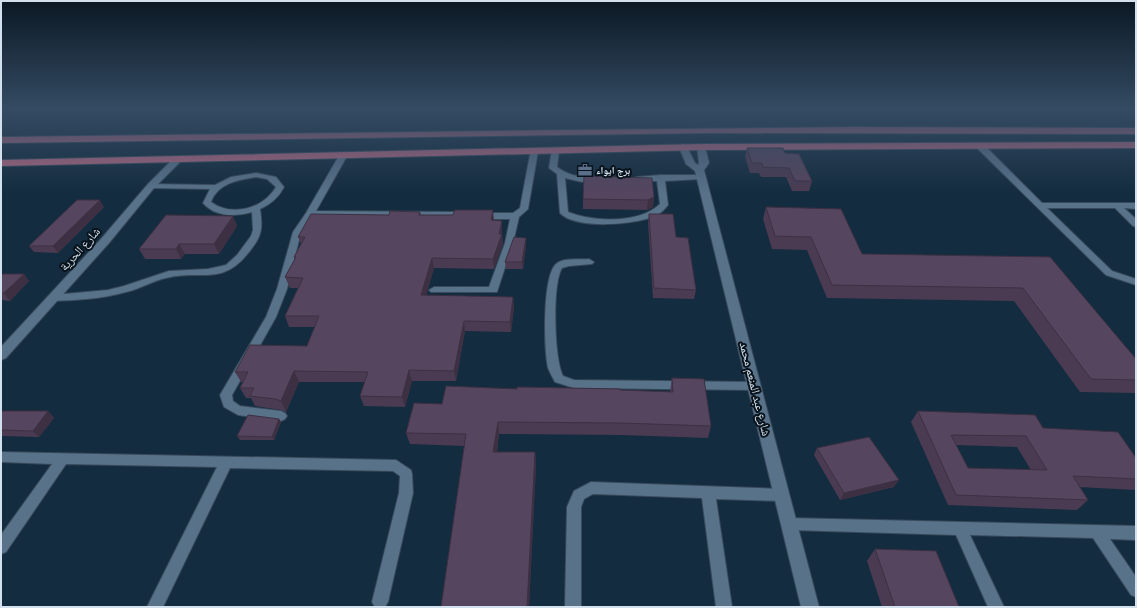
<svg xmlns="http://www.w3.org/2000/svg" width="1137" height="608" font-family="Figtree,'Noto Naskh Arabic',sans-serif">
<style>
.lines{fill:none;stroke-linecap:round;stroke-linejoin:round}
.service-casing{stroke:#37495a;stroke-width:2}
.minor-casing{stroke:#37495a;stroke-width:2}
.tertiary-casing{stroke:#37495a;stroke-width:2}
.primary-casing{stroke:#37495a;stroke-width:2}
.service{fill:#587289;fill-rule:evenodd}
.minor{fill:#587289;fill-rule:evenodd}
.tertiary{fill:#587289;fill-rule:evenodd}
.primary{fill:#b16781;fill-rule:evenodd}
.wall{fill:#4a3b52;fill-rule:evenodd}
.shaded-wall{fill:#3c3042}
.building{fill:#56455f;stroke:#3c3042;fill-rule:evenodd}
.labels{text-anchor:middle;stroke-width:4;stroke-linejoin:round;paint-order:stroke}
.far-poi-label{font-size:10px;font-weight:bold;fill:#d3e1ee;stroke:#09131c;text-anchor:start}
.street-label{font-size:12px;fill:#d3e1ee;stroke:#09131c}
</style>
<rect width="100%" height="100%" fill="#142c3f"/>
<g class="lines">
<defs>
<path id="service" d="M977 144H983L1042 203H1136V209L1124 208 1136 219V227L1133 226 1115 208H1047L1112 271 1136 279V285L1106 275 977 148Z
M531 149H537L538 151 528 209 519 217 513 243 497 292H431L429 290 434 287H489L505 243 510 219H480L476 216 480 213H513L520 208Z
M552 149H558L559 151 557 167C564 172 571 175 578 176 585 177 596 176 601 180 593 186 574 180 565 178L568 212C592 222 640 224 660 204L657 181H639L635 179 636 177 661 175H701L705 177 701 179 665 181 668 205C665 209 661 213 657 215 637 225 576 230 560 213L557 174 549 168Z
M340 154H346L347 156 316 211 462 212 466 215 462 218 312 216 301 232 287 289 276 317 232 395 233 401 240 406 281 411 285 413 287 416 285 419 281 421 238 415 224 407 220 395 266 317 277 289 293 232 306 213Z
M256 173 276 177 284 187C278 198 271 204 260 209 263 229 262 236 249 252 222 287 201 269 166 278 152 281 140 289 126 292 102 299 77 300 53 301L48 298 53 295 108 290 124 286 169 271 208 269 226 265 237 255 251 236 253 230 252 212C236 217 215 217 203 203L210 189 151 188 147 186 151 184 215 185 231 177ZM256 177 267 179 276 187C263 209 232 217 211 202 218 183 238 180 256 177Z
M589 259 594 262 592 264 569 266 562 268C552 285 554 358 563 376L574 380 754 382 758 383 760 386 758 389 754 390 574 388 555 382C553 378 550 373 548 368 544 350 542 277 556 264 563 257 580 260 589 259Z
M1 452 396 460 411 470 412 474 413 493 388 602 385 607H375L372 602 399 493 400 476 393 471 230 468 163 607H147L217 467 66 464 6 552 1 554V535L52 464 1 462Z
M591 482 782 489 787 491 789 495 787 499 782 501 716 499 732 607H716L702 498 593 494 584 499 581 507V607H565L567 507 574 491Z
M790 518 1136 526V540L1110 539 1136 577V597L1131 595 1093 538 970 535 1004 607H988L956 535 790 530 785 529 783 524 785 519Z"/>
<path id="minor" d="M177 157 182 160 154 188 109 243 6 358 1 360V347L101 239 148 184 174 158Z"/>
<path id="tertiary" d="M683 144 686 145 695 163 698 165 699 163 697 147 701 144 705 147 709 163 704 170 819 607H801L695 171 686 164 679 147Z"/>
<path id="primary" d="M852 127 1136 128V134L710 133 1 143V137L568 130Z
M1136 142V148L701 150 1 166V160L701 144Z"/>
</defs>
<!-- service casing -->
<use href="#service" class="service-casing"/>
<!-- minor casing -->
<use href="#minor" class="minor-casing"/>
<!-- tertiary casing -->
<use href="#tertiary" class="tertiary-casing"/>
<!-- primary casing -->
<use href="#primary" class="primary-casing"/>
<!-- service -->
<use href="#service" class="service"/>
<!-- minor -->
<use href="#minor" class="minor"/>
<!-- tertiary -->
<use href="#tertiary" class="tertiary"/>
<!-- primary -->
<use href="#primary" class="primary"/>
</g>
<!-- wall -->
<path class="wall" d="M747 148 785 153 812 181 809 191H792L786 177H761L759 173H750L745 157Z
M654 197 653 207 647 210 583 209V199Z
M104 207 58 253 34 252 29 246Z
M766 207 862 254 1050 257 1136 359V393L1080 392 1014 301 827 298 807 250 772 249 763 219Z
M420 212 421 215 494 220 502 231V234L503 244 494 269 434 268 426 296 513 297 514 307 511 332 465 331 456 381H412L405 407 364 406 360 396 365 382H299L286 412 281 410 255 406 251 398H246L240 388 243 382H241L235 372 307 346 315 327H289L285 316 298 288H290L285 277 295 260 294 257 301 244 298 237 389 215Z
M649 214 676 237 696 290 694 299 653 298 648 223Z
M233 216 237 226 219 254H185L181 259H145L139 249Z
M526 238V245L523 269H506L505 262Z
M24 274 29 281 10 301 1 300V276Z
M672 378 711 426 708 438 621 435 499 434 497 452H535L536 464 529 607H441L465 446 410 444 406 433 442 404 517 389 620 390 670 392Z
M1 411H48L54 418 39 437 1 436Z
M918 411 1043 428 1136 458V490L1079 487 1088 500 1077 510 948 505 911 422ZM956 445 1017 447 1031 470 968 468Z
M279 419 281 422 274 440H240L237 436Z
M817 448 894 487 840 500 814 455Z
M875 549 959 607H882L867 561Z"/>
<!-- shaded-wall -->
<path class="shaded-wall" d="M654 197 653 207 647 210 648 200Z
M100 200 104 207 58 253 53 246Z
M493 210 494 221 491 220Z
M233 216 237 226 219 254 214 244Z
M502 221V235V234L503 244 494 269 493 259 499 234Z
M526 238V245L523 269 522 262Z
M179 244 185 254 181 259 176 249Z
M432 258 434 268 423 306 421 295Z
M24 274 29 281 10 301 4 293Z
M513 297 514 307 511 332 510 322Z
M464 321 465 331 456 381 454 371Z
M409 370 412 381 405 407 402 397Z
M294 371 299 382 286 412 281 401Z
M48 411 54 418 39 437 33 431Z
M279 419 281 422 274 440 272 437Z
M498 422 499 434 495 464 493 452Z
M535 452 536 464 529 607H527Z
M899 480 894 487 840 500 844 493Z"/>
<!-- building -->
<path class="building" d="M747 148H783L785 153 799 154 812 181H795L789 168 763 167 762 163H752Z
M584 176 652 178 654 197 648 200 583 199Z
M77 200H100L53 246H29Z
M766 207 841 209 862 254 1050 257 1136 359V380L1091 379 1023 288 832 285 811 237 775 236Z
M455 210H493L491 220 502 221 499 234H502L493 259 432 258 421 295 513 297 510 322 464 321 454 371 409 370 402 397 360 396 368 372 294 371 281 401 276 399 250 396 254 388H240L248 372H235L250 345 307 346 319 316H285L303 278 285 277 296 257H294L305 237H298L311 214 389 215 390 211 420 212 419 215H453Z
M649 214H673L676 237 688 238 696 290 654 288Z
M166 215 233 216 214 244H179L176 249H139Z
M514 237 526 238 522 262H505Z
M3 274H24L4 293H1V276Z
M672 378 704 379 711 426 622 423 498 422 493 452H535L527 607H441L466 434 406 433 414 403 442 404 446 386 517 389V387L620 389V390L673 392Z
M1 411H48L33 431 1 430Z
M918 411 1035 415 1043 428 1118 432 1136 458V479L1073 476 1088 500 956 495ZM951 435 1026 436 1047 470 968 468Z
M248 415 279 419 272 437 237 436Z
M869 437 899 480 844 493 817 448Z
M875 549 936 551 959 607H895Z"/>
<!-- sky -->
<linearGradient id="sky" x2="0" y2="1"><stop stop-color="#0b1823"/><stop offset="0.56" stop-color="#344b63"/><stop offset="1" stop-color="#344b63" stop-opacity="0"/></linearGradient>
<rect width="1137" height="194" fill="url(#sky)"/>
<!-- icons -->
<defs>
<symbol id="office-bare" viewBox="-9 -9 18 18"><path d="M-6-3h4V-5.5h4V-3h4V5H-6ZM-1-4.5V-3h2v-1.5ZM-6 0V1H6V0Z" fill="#5c6f8a" stroke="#09131c" stroke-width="2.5" paint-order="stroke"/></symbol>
</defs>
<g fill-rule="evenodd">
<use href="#office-bare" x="575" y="160" width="20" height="20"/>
</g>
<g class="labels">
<!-- far-poi labels -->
<g class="far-poi-label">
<text x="596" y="174">برج ايواء</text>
</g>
<!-- street labels -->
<g class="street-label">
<text transform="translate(80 249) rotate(-48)" y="4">شارع الحرية</text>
<text transform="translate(755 389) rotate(76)" y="4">شارع عبد المنعم محمد</text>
</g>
</g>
<!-- border -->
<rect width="1137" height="608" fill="none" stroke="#d3e1ee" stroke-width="4"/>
</svg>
